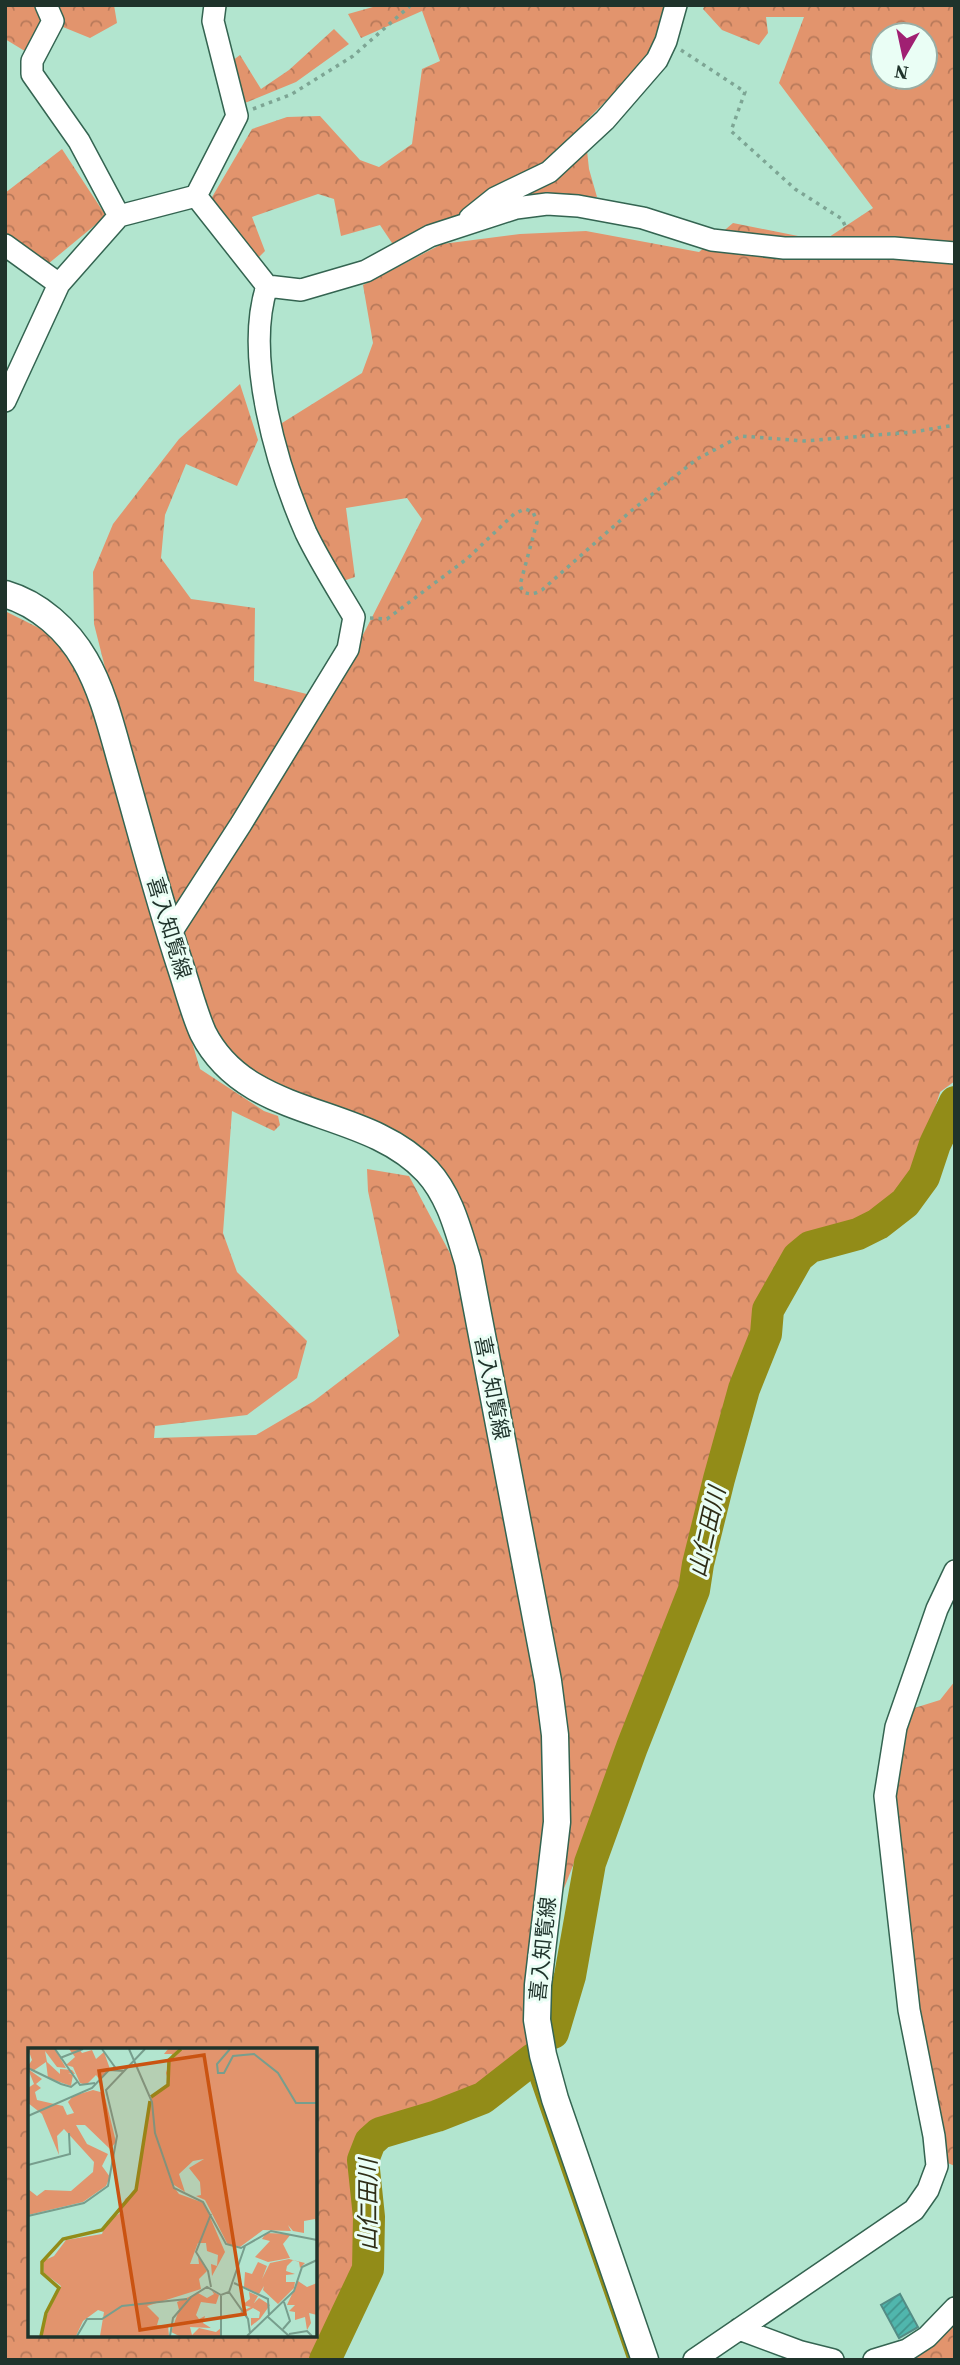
<svg xmlns="http://www.w3.org/2000/svg" width="960" height="2365" font-family="'Source Serif 4','Noto Sans JP',serif">
<style>
.forest{fill:url(#forest-crowns);fill-rule:evenodd}
.lines{fill:none;stroke-linecap:round;stroke-linejoin:round}
.stream{stroke:#928c18;stroke-width:5}
.river{stroke:#928c18;stroke-width:32}
.building{fill:url(#building-hatch);stroke:#538c85;stroke-width:2}
.minor-casing{stroke:#346451;stroke-width:24}
.major-casing{stroke:#346451;stroke-width:29}
.path{stroke:#7da594;stroke-width:3.5;stroke-dasharray:3.5 5;stroke-linecap:butt}
.minor{stroke:#fff;stroke-width:21}
.major{stroke:#fff;stroke-width:26}
.labels{text-anchor:middle;stroke-width:6;stroke-linejoin:round;paint-order:stroke}
.street-label{font-size:21px;fill:#1f332b;stroke:#eafef5}
.water-label{font-size:23px;font-style:italic;fill:#2f2e17;stroke:#eafef5}
.inset-river{fill:none;stroke:#928c18;stroke-width:3.5}
.inset-road{fill:none;stroke:#779e8d;stroke-width:2}
.view{fill:#ca5311;fill-opacity:0.15;stroke:#ca5311;stroke-width:3.5}
.inset-edge{fill:none;stroke:#1f332b;stroke-width:3.5}
</style>
<defs>
<pattern id="forest-crowns" width="20" height="18" patternUnits="userSpaceOnUse" patternTransform="scale(1.75)"><rect width="20" height="18" fill="#e2946d"/><path d="M2 6a3 3 0 1 1 6 0M12 15a3 3 0 1 1 6 0" fill="none" stroke="#b7795a"/></pattern>
<pattern id="building-hatch" width="6" height="6" patternUnits="userSpaceOnUse" patternTransform="scale(1.75)"><rect width="6" height="6" fill="#50b6ad"/><path d="M-1 1l2-2M0 6l6-6M5 7l2-2" fill="none" stroke="#42958d"/></pattern>
</defs>
<rect width="100%" height="100%" fill="#b2e5cf"/>
<!-- forest -->
<path class="forest" d="M5 5H36L43 21 28 53 5 39Z
M53 5H114L117 23 90 38 63 27Z
M380 5H667L651 56 584 123 589 169 597 197 530 196 394 246 380 225 341 236 334 199 318 194 252 217 265 251 256 260 208 204 252 129 287 117 320 116 360 160 379 167 412 144 422 69 440 61 422 11 361 38 348 14Z
M705 5H955V1081L940 1092 909 1189 872 1219 798 1244 759 1307 724 1423 687 1576 526 1985 534 2050 506 2076 451 2099 376 2125 355 2158C359 2182 370 2234 364 2256 356 2290 331 2329 314 2360H5V611L57 637 74 663 98 724 200 1069 264 1111 278 1116 280 1125 274 1131 232 1111 223 1233 237 1272 307 1341 297 1378 247 1415 155 1426 154 1438 256 1435 314 1401 399 1336 368 1191 367 1169 409 1176 461 1274 457 1197 252 1075 216 1039 138 798 94 624 93 572 113 524 179 439 240 384 258 440 237 486 186 464 165 515 161 558 191 599 255 608 254 681 327 699 365 631 422 519 407 498 346 508 355 577 340 582 314 535 281 435 282 423 362 373 373 343 363 285 442 244 520 234 586 231 699 252 733 223 823 241 873 208 779 83 804 17H766L768 33 759 45 722 30 703 9ZM883 35H925V77H883ZM30 2050H315V2335H30Z
M334 29 349 44 296 82 240 105 232 61 240 55 261 89 289 70Z
M62 149 106 216 48 264 5 234V193Z
M955 1681V2166L945 2162 914 1987 893 1789 908 1710 940 1700Z
M955 2318V2360H902Z"/>
<g class="lines">
<!-- stream -->
<path class="stream" d="M527 2064 630 2360"/>
<!-- river -->
<path class="river" d="M553 2033 570 1976 590 1863 632 1747 694 1590 698 1564 719 1479 744 1389 766 1334 768 1310 798 1257 810 1247 858 1234 878 1224 905 1203 924 1177 935 1144 955 1102
M325 2360 368 2269 369 2217 363 2160 370 2142 380 2133 437 2116 483 2098 533 2059"/>
</g>
<!-- building -->
<path class="building" d="M900 2294 918 2327 899 2338 881 2305Z"/>
<g class="lines">
<defs>
<path id="minor" d="M46 5 53 21 32 61V74L79 141 119 216
M196 196 237 116 213 21 215 5
M470 218 495 198 549 172 605 120 657 60 666 41 676 5
M5 245 59 284
M5 401 59 284 119 216 196 196 267 286 301 290 366 271 430 236 516 208 547 204 578 206 643 218 712 240 784 248H894L955 253
M170 934 241 824 348 649 354 617C338 590 320 562 306 533 277 467 244 356 267 286
M739 2329 801 2352 833 2360
M694 2360 914 2210 928 2190 937 2166 934 2136 909 2010 885 1796 896 1727 937 1609 955 1571
M874 2360 907 2350 927 2337 955 2308"/>
<path id="major" d="M5 594C39 604 68 630 85 660 103 691 112 730 122 765 141 832 159 901 181 968 188 989 194 1013 203 1033 248 1122 364 1104 427 1171 450 1196 458 1230 468 1262L548 1681 555 1735 557 1822 538 1985 537 2020 543 2055 555 2099 645 2360"/>
</defs>
<!-- minor casing -->
<use href="#minor" class="minor-casing"/>
<!-- major casing -->
<use href="#major" class="major-casing"/>
<!-- path -->
<path class="path" d="M681 50 745 92 731 131 795 189 842 219 847 230
M253 109 292 94 353 56 411 5
M370 618 387 619 468 558 514 514 525 509 533 512 537 522 520 585 523 592C531 595 534 594 542 590L631 511 697 459 741 436 804 441 913 432 955 425"/>
<!-- minor -->
<use href="#minor" class="minor"/>
<!-- major -->
<use href="#major" class="major"/>
</g>
<g class="labels">
<!-- street labels -->
<g class="street-label">
<text transform="translate(169 928) rotate(73)" y="7">喜入知覧線</text>
<text transform="translate(492 1388) rotate(79)" y="7">喜入知覧線</text>
<text transform="translate(543 1949) rotate(-84)" y="7">喜入知覧線</text>
</g>
<!-- water labels -->
<g class="water-label">
<text transform="translate(707 1532) rotate(-77)" y="8">山仁田川</text>
<text transform="translate(368 2205) rotate(-90)" y="8">山仁田川</text>
</g>
</g>
<!-- overview -->
<g transform="translate(28 2048)">
<rect width="289" height="289" fill="#b2e5cf"/>
<path d="M0 1H27L38 20 29 19 17 3 19 14 32 26V21L44 22 47 26 40 25 45 27 43 38 20 30 18 14 5 23 0 18 4 12ZM41 1H51L54 5 64 2 68 11 76 4 82 21 71 31 68 27 58 37 52 35 45 19 38 17 47 9ZM140 1H289V177L287 171 276 173V185L265 183 260 177 263 183 235 182 212 199 200 197 177 152 168 148 173 147 172 134 161 120 176 111 165 113 151 126 157 144 143 135 151 146 176 155 197 204 184 228 183 216 189 218 190 207 179 203 178 195H170L162 216H171L170 208 179 223 171 231 173 241 119 258 131 270 129 277H140L141 288H72L76 264 70 262 55 273 48 288H14L15 275 33 238 16 225 15 213 26 208 38 192 74 186 79 173 94 164 97 151 109 142 123 50 141 35 138 25 144 6H136ZM0 21 14 31 8 36 13 40 7 44 9 52 35 58 39 67 46 65 40 54 45 48 65 42 76 45 88 94 82 101 57 77H48L59 96 80 106 74 118 82 129 78 138 55 154 0 167V141L9 148 17 142 43 143 65 124 66 114 36 81 29 88 31 107 14 66 0 55V40L6 36ZM238 185 263 186 255 196 262 210 240 214 227 209 242 193 234 191ZM261 211 277 215 272 220 271 214 265 212 259 218 258 223 267 226 258 227V234H267L266 240 250 256 235 242 236 238 231 246 216 239 217 224 224 226 230 214 239 218 234 231 242 215ZM270 233 279 239 289 235V267L281 265 283 275 279 282 277 269 267 272V264L261 263 267 257H259ZM184 243 191 247 188 256 173 254 168 267 171 271 177 268 175 275 183 280 162 279 164 287 171 280 188 284 193 280 192 288H151L143 284 151 262 149 254 170 245 179 250 186 246ZM221 244 230 248 226 255 231 250 242 257 232 271 223 278V270H231L232 264 225 260 218 264 220 270 212 264 223 259 214 257 222 251Z" fill="#e2946d"/>
<path class="inset-river" d="M123 49 140 37 141 12 153 1M13 288 18 265 31 240 14 225V214L35 191 74 182 108 142 122 53"/>
<path class="inset-road" d="M27 1 52 37 67 35M74 1 89 22M101 1 124 54 127 85 146 140 175 154 198 196 213 200 243 183 289 192M202 1 189 16 190 25H196L205 8 226 6 250 25 268 55H289M32 10 55 1M0 20 33 36 43 39 49 34M0 68 64 40 81 22 96 23M0 117 42 106 41 85M183 166 168 204 180 223 183 239M0 168 56 155 80 138 89 88 78 42 117 1M206 235 240 251 241 268M201 244 220 271 222 285M193 247V288M240 269 261 288M255 281 262 273 256 254M261 286 279 283 284 288M49 288 59 271H74L94 258 159 251M142 288 145 270 163 249 179 239 193 247 201 244 217 198M219 288 266 243 274 219 289 212"/>
<path class="view" d="M176 7 217 266 112 282 71 23Z"/>
<rect width="289" height="289" class="inset-edge"/>
</g>
<!-- border -->
<rect width="960" height="2365" fill="none" stroke="#1f332b" stroke-width="14"/>
<!-- north arrow -->
<g transform="translate(904 56) rotate(189)"><circle r="33" fill="#eafef5" stroke="#99ada4" stroke-width="2"/>
<path d="M0-5L12 26L0 18L-12 26Z" fill="#a02072"/>
<text y="-10" font-size="19" font-weight="bold" text-anchor="middle" fill="#1f332b">N</text>
</g>
</svg>
